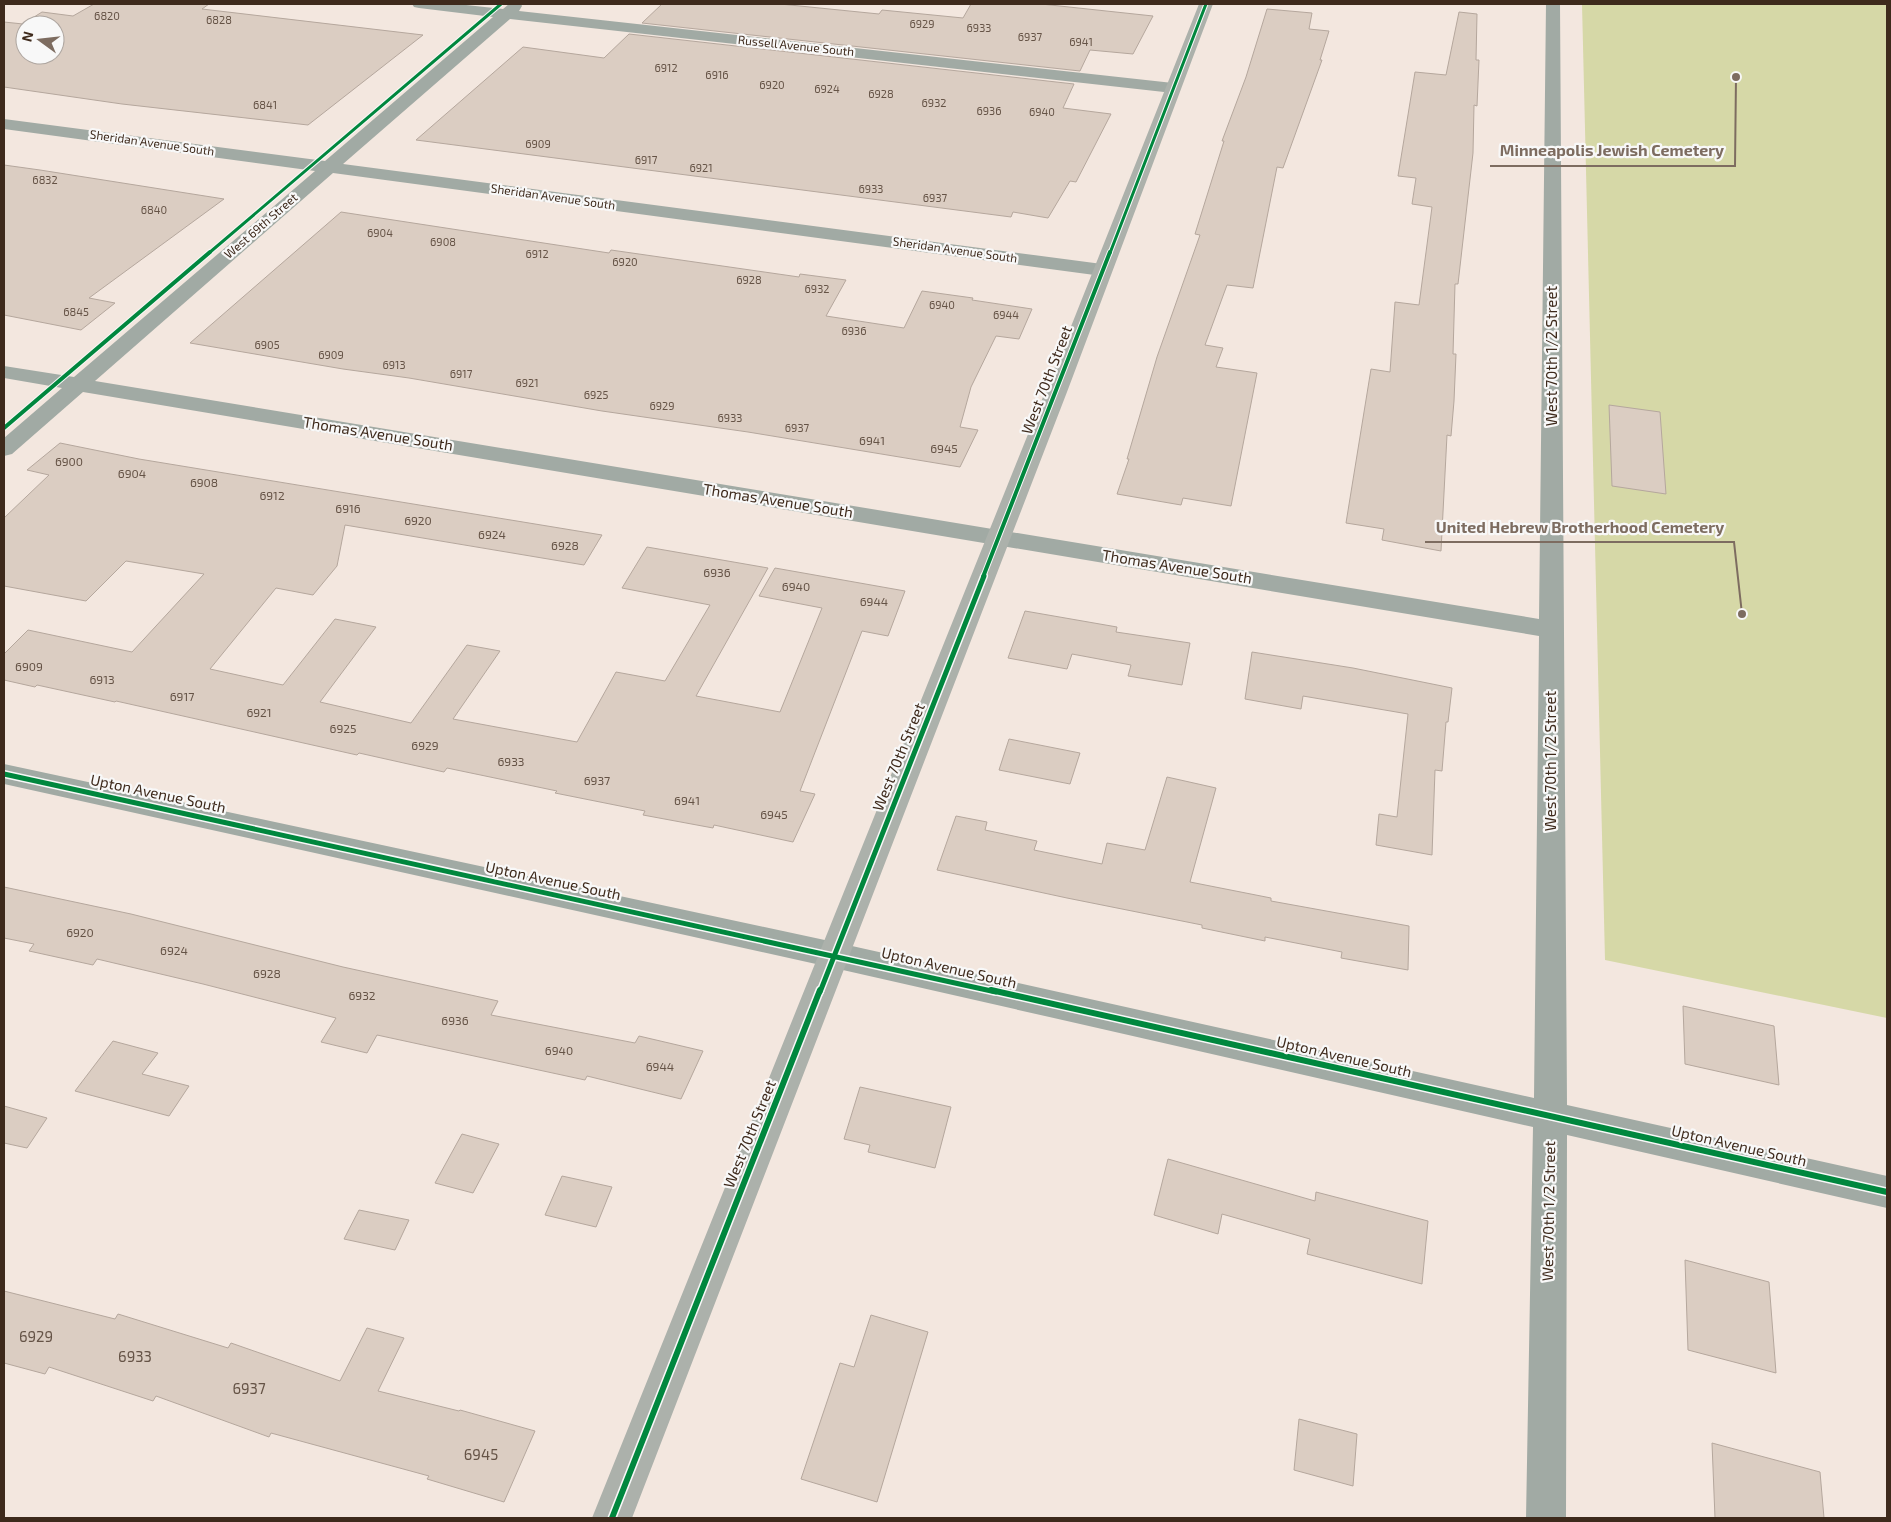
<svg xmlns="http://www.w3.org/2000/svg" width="1891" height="1522" font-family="'Exo 2',sans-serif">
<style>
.green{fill:#d6d8a7}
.building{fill:#dbcdc2;stroke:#b5a79d;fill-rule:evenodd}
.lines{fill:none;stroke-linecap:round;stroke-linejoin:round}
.street{fill:#a1aaa4;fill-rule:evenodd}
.secondary{fill:#acb1ab;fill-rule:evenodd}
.cycleway-far3-casing{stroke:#f8f8f8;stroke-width:5}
.cycleway-far2-casing{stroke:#f8f8f8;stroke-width:6}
.cycleway-far1-casing{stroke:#f8f8f8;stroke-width:8}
.cycleway-casing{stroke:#f8f8f8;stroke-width:9}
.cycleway-far3{stroke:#00873e;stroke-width:3}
.cycleway-far2{stroke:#00873e;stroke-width:4}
.cycleway-far1{stroke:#00873e;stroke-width:5}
.cycleway{stroke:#00873e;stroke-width:6}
.labels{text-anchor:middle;stroke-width:4.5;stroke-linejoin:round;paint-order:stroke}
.far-number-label{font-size:11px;fill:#655346}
.far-street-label{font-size:12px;fill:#3e2a1c;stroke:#f8f8f8}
.number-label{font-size:12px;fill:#655346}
.street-label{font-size:15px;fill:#3e2a1c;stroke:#f8f8f8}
.near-number-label{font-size:15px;fill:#655346}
.leader{fill:none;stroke:#7d6c60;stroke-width:2}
.callout-dot{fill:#7d6c60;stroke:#f8f8f8;stroke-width:2}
.callout-label{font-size:16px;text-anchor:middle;font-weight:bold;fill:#7d6c60;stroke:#f8f8f8;stroke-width:4.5;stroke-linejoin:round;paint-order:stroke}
</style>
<rect width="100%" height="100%" fill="#f3e7df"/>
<!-- green -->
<path class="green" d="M1582 4H1887V1018L1605 960Z"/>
<!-- building -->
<path class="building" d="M94 4H209L202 9 423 35 308 125 122 104 4 87V22L23 24 42 12 73 16ZM25 25H55V55H25Z
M662 4H780L879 14 882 10 963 18 971 4H1041L1153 16 1133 54 1090 50 1080 71 642 23Z
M1267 9 1312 13 1309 29 1329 31 1320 60H1322L1283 168 1277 167 1253 288 1227 285 1205 345 1223 348 1216 367 1257 373 1231 506 1183 498 1181 505 1117 494 1129 459H1127L1157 357 1200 235 1195 234 1224 141H1222L1246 77Z
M1459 12 1477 14 1476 60H1479L1477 106 1474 105 1473 153 1458 284H1455L1453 354H1456L1454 401 1451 436 1447 435 1441 551 1382 540 1384 529 1346 523 1371 369 1390 372 1395 302 1419 305 1432 207 1412 204 1416 178 1398 176 1415 72 1446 75Z
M629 34 1074 84 1063 108 1111 114 1076 182 1070 181 1048 218 1013 212 1011 217 416 140 523 47 604 58Z
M4 165 40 170 224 199 89 298 115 303 81 330 4 315Z
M341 212 609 253 611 250 799 277 800 274 846 280 826 316 904 328 922 291 973 298 972 300 1032 309 1019 339 996 336 971 387 960 427 978 430 960 467 748 432 602 411 409 378 343 369 190 343Z
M1609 405 1660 412 1666 494 1612 486Z
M60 443 139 459 602 535 584 565 345 525 337 566 313 595 276 588 210 669 283 685 335 619 376 627 320 702 411 723 467 645 500 651 453 719 577 742 616 672 665 681 710 605 622 588 647 547 768 568 696 696 780 712 822 608 759 596 775 568 905 591 888 636 862 631 800 791 815 794 793 842 714 825 713 828 643 815 645 811 555 793 557 791 447 768 444 772 359 753 357 755 116 701 115 702 37 685 35 687 4 680V654L28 630 132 652 204 574 126 561 86 601 4 586V518L49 475 27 470Z
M1025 611 1117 627 1116 632 1190 643 1182 685 1128 676 1131 665 1072 654 1067 669 1008 658Z
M1252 652 1353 668 1452 688 1448 722H1446L1442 771 1435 770 1432 855 1376 845 1379 814 1397 817 1408 714 1303 696 1301 709 1245 699Z
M1009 739 1080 753 1070 784 999 770Z
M1167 777 1216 788 1190 882 1271 898V901L1409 926 1408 970 1341 958 1342 952 1265 937V941L1202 928V925L1067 898 937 870 956 816 987 822 985 830 1037 841 1034 850 1102 864 1107 843 1145 850Z
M4 887 131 914 343 967 498 1001 491 1015 635 1043 639 1036 703 1051 681 1099 587 1076 585 1080 377 1035 367 1053 321 1042 336 1018 203 984 97 959 93 965 29 951 34 944 4 938Z
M1683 1006 1774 1026 1779 1085 1685 1064Z
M113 1041 158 1053 142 1074 189 1086 169 1116 75 1091Z
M860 1087 951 1107 935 1168 868 1152 870 1145 844 1139Z
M4 1106 47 1118 27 1148 4 1143Z
M462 1134 499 1144 473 1193 435 1183Z
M1168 1159 1315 1201 1316 1192 1428 1221 1422 1284 1307 1254 1310 1239 1222 1214 1218 1234 1154 1215Z
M562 1176 612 1187 596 1227 545 1215Z
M359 1210 409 1220 395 1250 344 1239Z
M1685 1260 1769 1282 1776 1373 1688 1350Z
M4 1291 115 1319 118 1314 228 1348 231 1343 340 1381 367 1328 404 1338 378 1391 459 1411 460 1410 535 1431 504 1502 427 1479 429 1476 271 1433 269 1437 156 1396 153 1401 49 1367 45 1374 4 1363Z
M871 1315 928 1332 877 1502 801 1479 840 1363 854 1367Z
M1299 1419 1357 1434 1353 1486 1294 1470Z
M1712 1443 1820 1472 1824 1518H1715Z"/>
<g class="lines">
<!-- street -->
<path class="street" d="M412 4H457L503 9 509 4H521L522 6 519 11 1173 83 1179 85 1181 88 1179 91 1173 93 510 19 343 164 1102 264 1109 266 1112 270 1109 274 1102 276 333 173 95 381 1539 619 1546 4H1560L1567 1105 1887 1176V1208L1567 1135 1566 1518H1526L1533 1127 834 968 4 784V764L834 942 1534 1098 1539 636 83 392 12 454 4 456V438L62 388 4 378V366L74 377 315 171 4 129V119L325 161 493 17 419 8 414 7Z"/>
<!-- secondary -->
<path class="secondary" d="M1199 4H1213L1067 392 632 1518H592L1045 392Z"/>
<defs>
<path id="cycleway-far3" d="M209 253 501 4
M1110 253 1206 4"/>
<path id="cycleway-far2" d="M4 428 210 252
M983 577 1110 252"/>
<path id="cycleway-far1" d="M4 774 996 992
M820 992 984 576"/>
<path id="cycleway" d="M991 990 1887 1192
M612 1518 820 990"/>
</defs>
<!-- cycleway-far3 casing -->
<use href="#cycleway-far3" class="cycleway-far3-casing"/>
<!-- cycleway-far2 casing -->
<use href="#cycleway-far2" class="cycleway-far2-casing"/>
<!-- cycleway-far1 casing -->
<use href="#cycleway-far1" class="cycleway-far1-casing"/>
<!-- cycleway casing -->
<use href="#cycleway" class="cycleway-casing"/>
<!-- cycleway-far3 -->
<use href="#cycleway-far3" class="cycleway-far3"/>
<!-- cycleway-far2 -->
<use href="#cycleway-far2" class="cycleway-far2"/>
<!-- cycleway-far1 -->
<use href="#cycleway-far1" class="cycleway-far1"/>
<!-- cycleway -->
<use href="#cycleway" class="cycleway"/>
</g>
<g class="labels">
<!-- far-number labels -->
<g class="far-number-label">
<text x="107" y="20">6820</text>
<text x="219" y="24">6828</text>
<text x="922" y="28">6929</text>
<text x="979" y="32">6933</text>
<text x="1030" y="41">6937</text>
<text x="1081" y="46">6941</text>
<text x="666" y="72">6912</text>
<text x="717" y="79">6916</text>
<text x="772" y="89">6920</text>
<text x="827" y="93">6924</text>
<text x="881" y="98">6928</text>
<text x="934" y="107">6932</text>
<text x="265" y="109">6841</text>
<text x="989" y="115">6936</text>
<text x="1042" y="116">6940</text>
<text x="538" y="148">6909</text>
<text x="646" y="164">6917</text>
<text x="701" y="172">6921</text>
<text x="45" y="184">6832</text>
<text x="871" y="193">6933</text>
<text x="935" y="202">6937</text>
<text x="154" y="214">6840</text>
<text x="380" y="237">6904</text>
<text x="443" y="246">6908</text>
<text x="537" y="258">6912</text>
<text x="625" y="266">6920</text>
<text x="749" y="284">6928</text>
<text x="817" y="293">6932</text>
<text x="942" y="309">6940</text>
<text x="76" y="316">6845</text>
<text x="1006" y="319">6944</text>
<text x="854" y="335">6936</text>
<text x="267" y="349">6905</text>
<text x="331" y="359">6909</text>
<text x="394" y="369">6913</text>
<text x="461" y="378">6917</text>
<text x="527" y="387">6921</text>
<text x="596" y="399">6925</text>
<text x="662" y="410">6929</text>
<text x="730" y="422">6933</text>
<text x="797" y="432">6937</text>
</g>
<!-- far-street labels -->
<g class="far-street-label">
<text transform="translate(796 46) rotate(6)" y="4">Russell Avenue South</text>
<text transform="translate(152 143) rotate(8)" y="4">Sheridan Avenue South</text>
<text transform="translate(553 197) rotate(8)" y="4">Sheridan Avenue South</text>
<text transform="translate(261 226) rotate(-41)" y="4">West 69th Street</text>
<text transform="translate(955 250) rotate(8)" y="4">Sheridan Avenue South</text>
</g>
<!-- number labels -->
<g class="number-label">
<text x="872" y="445">6941</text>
<text x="944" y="453">6945</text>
<text x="69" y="466">6900</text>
<text x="132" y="478">6904</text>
<text x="204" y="487">6908</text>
<text x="272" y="500">6912</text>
<text x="348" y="513">6916</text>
<text x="418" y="525">6920</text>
<text x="492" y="539">6924</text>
<text x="565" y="550">6928</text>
<text x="717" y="577">6936</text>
<text x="796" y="591">6940</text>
<text x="874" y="606">6944</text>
<text x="29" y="671">6909</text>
<text x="102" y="684">6913</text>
<text x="182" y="701">6917</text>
<text x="259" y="717">6921</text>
<text x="343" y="733">6925</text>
<text x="425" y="750">6929</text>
<text x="511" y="766">6933</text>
<text x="597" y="785">6937</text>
<text x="687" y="805">6941</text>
<text x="774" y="819">6945</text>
<text x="80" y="937">6920</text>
<text x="174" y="955">6924</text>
<text x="267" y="978">6928</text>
<text x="362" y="1000">6932</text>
<text x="455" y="1025">6936</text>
<text x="559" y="1055">6940</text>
<text x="660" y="1071">6944</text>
</g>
<!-- street labels -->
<g class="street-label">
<text transform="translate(1552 356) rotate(-90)" y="5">West 70th 1/2 Street</text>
<text transform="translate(1047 380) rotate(-69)" y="5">West 70th Street</text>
<text transform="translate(378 434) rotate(9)" y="5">Thomas Avenue South</text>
<text transform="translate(778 501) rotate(9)" y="5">Thomas Avenue South</text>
<text transform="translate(1177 567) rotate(9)" y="5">Thomas Avenue South</text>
<text transform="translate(899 757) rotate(-68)" y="5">West 70th Street</text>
<text transform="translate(1551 761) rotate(-90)" y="5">West 70th 1/2 Street</text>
<text transform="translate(158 794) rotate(12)" y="5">Upton Avenue South</text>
<text transform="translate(553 881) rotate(12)" y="5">Upton Avenue South</text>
<text transform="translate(949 968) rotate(13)" y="5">Upton Avenue South</text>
<text transform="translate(1344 1057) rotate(13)" y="5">Upton Avenue South</text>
<text transform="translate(750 1134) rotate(-68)" y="5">West 70th Street</text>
<text transform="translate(1739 1146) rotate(13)" y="5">Upton Avenue South</text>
<text transform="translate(1549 1211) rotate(-89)" y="5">West 70th 1/2 Street</text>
</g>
<!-- near-number labels -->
<g class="near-number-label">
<text x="36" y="1342">6929</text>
<text x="135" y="1362">6933</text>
<text x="249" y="1394">6937</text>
<text x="481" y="1460">6945</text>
</g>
</g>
<!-- callouts -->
<path class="leader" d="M1736 77L1735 166H1490M1742 614L1734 542H1425"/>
<g class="callout-dot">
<circle cx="1736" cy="77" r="5"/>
<circle cx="1742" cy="614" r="5"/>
</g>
<g class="callout-label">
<text x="1612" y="156">Minneapolis Jewish Cemetery</text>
<text x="1580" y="533">United Hebrew Brotherhood Cemetery</text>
</g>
<!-- border -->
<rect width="1891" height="1522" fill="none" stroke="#3e2a1c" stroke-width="10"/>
<!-- north arrow -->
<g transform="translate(40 40) rotate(285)"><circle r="24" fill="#f8f8f8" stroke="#aea6a0"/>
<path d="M0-4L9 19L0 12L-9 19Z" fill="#7d6c60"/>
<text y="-8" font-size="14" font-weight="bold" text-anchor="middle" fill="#3e2a1c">N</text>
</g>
</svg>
